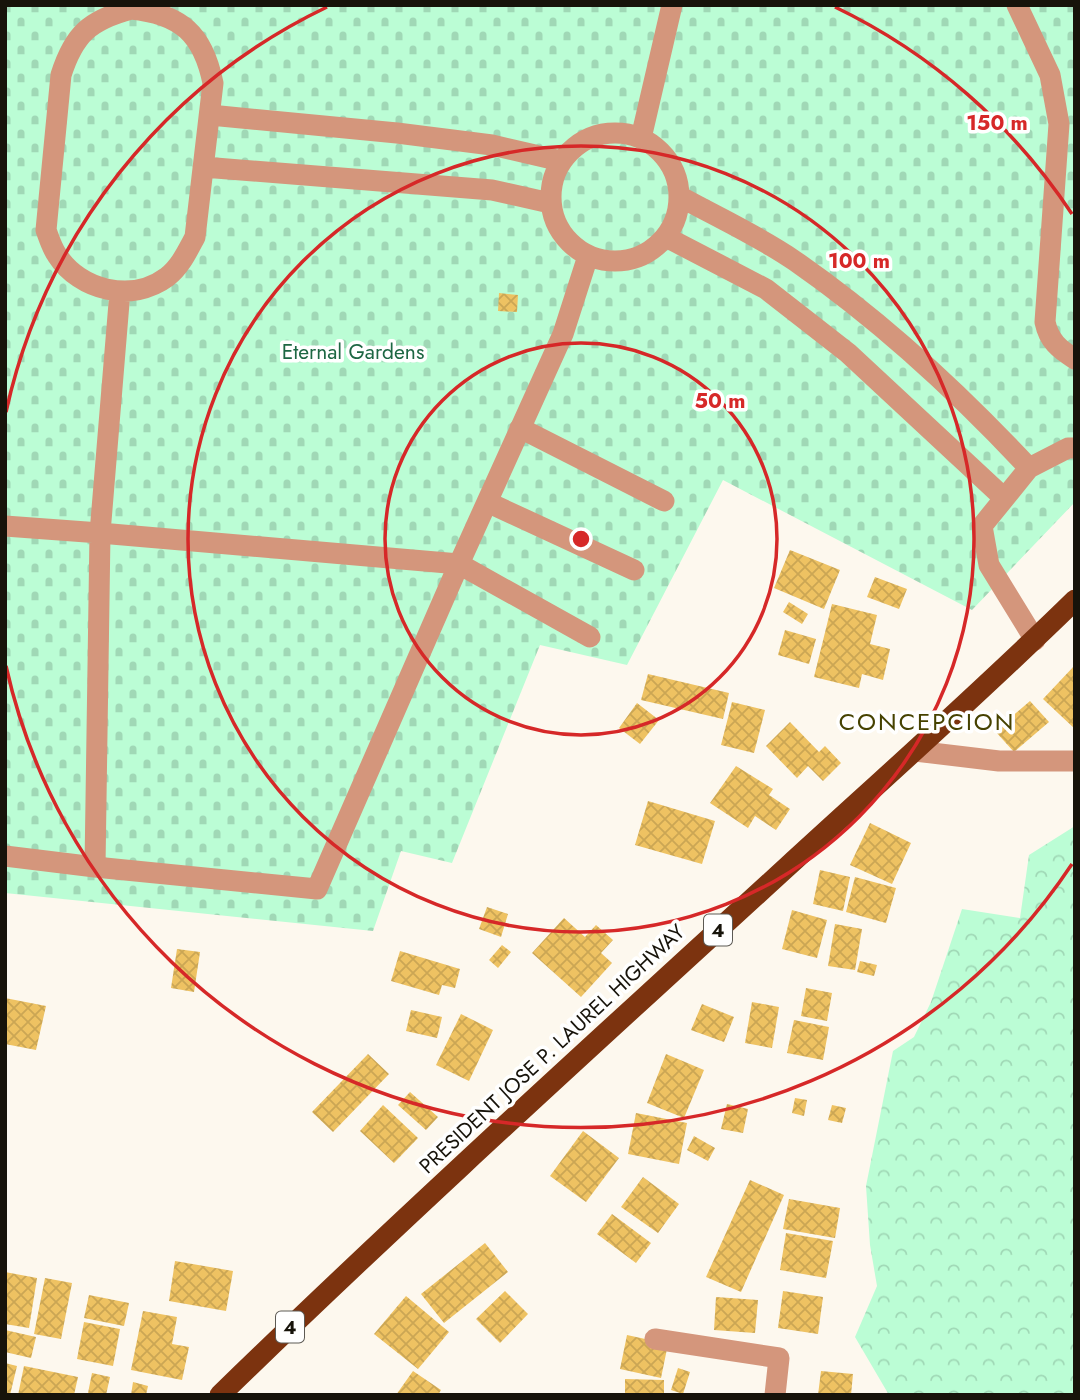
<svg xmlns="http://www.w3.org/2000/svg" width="1080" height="1400" font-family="Jost,sans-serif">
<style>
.forest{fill:url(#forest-crowns)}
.cemetery{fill:url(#cemetery-stones)}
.building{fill:url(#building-cross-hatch)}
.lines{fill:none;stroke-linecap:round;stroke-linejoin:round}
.minor{stroke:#d4967c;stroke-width:21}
.highway{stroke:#7c330f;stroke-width:21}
.ring{fill:none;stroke:#d62828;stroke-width:3.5}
.labels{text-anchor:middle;stroke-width:7;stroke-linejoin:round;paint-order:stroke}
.shield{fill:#fff;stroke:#5d5a54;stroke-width:2}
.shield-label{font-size:19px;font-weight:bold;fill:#17130a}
.park-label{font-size:21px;fill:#1d6743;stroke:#fff}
.street-label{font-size:21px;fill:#17130a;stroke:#fff}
.quarter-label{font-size:24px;letter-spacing:2px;fill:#464200;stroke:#fff}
.centre{fill:#d62828;stroke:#fff;stroke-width:3.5}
.ring-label{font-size:21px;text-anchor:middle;font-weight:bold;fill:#d62828;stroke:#fff;stroke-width:7;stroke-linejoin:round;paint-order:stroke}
</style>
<defs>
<pattern id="forest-crowns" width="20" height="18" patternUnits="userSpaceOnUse" patternTransform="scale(1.75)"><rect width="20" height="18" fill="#bbfdd5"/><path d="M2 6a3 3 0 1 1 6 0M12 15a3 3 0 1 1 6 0" fill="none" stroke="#a0d8b6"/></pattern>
<pattern id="cemetery-stones" width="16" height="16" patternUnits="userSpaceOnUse" patternTransform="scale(1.75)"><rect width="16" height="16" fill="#bbfdd5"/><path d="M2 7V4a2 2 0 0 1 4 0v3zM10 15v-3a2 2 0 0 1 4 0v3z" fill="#a0d8b6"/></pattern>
<pattern id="building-cross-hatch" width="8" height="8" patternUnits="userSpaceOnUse" patternTransform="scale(1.75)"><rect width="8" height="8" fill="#eec262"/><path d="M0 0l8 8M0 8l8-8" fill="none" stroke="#cba654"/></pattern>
</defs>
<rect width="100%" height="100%" fill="#fdf8ee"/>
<!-- forest -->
<path class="forest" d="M1075 826V1395H889L855 1337 877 1286 870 1245 866 1186 893 1051 914 1037 931 1002 962 909 1020 918 1029 855Z"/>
<!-- cemetery -->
<path class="cemetery" d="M5 5H1075V502L972 610 723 480 627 665 540 645 452 863 401 851 373 931 5 893Z"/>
<!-- building -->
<path class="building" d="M499 293 518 295 517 312 498 311Z
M790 550 840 570 824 609 774 588Z
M875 577 907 589 899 609 867 597Z
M789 602 808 614 802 624 783 612Z
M832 604 877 615 870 644 890 649 883 680 862 674 859 688 814 677Z
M785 630 816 639 809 664 778 655Z
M1075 665V729L1043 699Z
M648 674 729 693 723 719 641 700Z
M1030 701 1049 722 1014 752 995 731Z
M732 702 765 710 754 753 721 745Z
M637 703 659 720 640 744 619 728Z
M790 722 819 752 825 746 841 763 823 781 808 766 797 778 766 746Z
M736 766 773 789 769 795 790 809 776 830 755 816 748 828 710 803Z
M648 801 715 821 702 864 635 845Z
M870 823 911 843 892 884 850 865Z
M820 870 850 877 843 911 813 904Z
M855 877 896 888 886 923 846 912Z
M487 907 508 914 501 937 479 929Z
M792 910 827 920 817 958 782 949Z
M564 918 585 937 596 925 613 940 601 953 612 963 581 997 532 953Z
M835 924 862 929 855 970 828 966Z
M502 945 511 952 498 968 489 960Z
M177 949 200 952 194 992 171 988Z
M400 951 460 969 455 988 442 985 439 995 391 981Z
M860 961 877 965 874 976 857 972Z
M806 988 832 993 827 1021 801 1016Z
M5 998 46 1006 36 1050 5 1044Z
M752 1002 779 1007 772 1048 745 1043Z
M702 1004 734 1017 724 1042 691 1030Z
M411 1010 442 1017 437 1038 406 1031Z
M461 1014 493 1030 469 1081 436 1065Z
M794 1020 829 1027 823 1060 787 1053Z
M368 1054 389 1074 333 1132 312 1112Z
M666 1054 704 1070 684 1118 647 1103Z
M410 1092 438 1117 426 1130 398 1105Z
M795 1098 807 1100 804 1116 792 1113Z
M727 1104 748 1109 743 1133 721 1129Z
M383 1105 418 1138 394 1163 360 1131Z
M832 1105 846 1108 842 1123 828 1120Z
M636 1113 687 1123 679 1164 628 1154Z
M583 1131 619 1158 586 1202 550 1176Z
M694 1136 715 1148 708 1161 687 1150Z
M643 1177 679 1204 658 1233 621 1207Z
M750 1180 784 1195 741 1292 706 1277Z
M789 1199 840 1208 835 1238 783 1229Z
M612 1214 651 1243 636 1263 597 1234Z
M786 1233 833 1241 826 1278 780 1270Z
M485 1243 508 1272 444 1323 421 1294Z
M175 1261 233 1271 226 1311 169 1301Z
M5 1272 37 1278 29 1328 5 1324Z
M45 1278 72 1283 61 1339 34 1334Z
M505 1291 528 1314 500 1343 476 1319Z
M783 1291 823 1297 818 1334 778 1328Z
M89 1295 129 1303 124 1326 84 1318Z
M406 1296 449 1332 418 1369 374 1334Z
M716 1297 758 1300 755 1333 714 1330Z
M143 1311 177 1317 172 1344 189 1347 182 1380 131 1370Z
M84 1322 120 1329 113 1366 77 1359Z
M5 1330 36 1337 31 1358 5 1352Z
M627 1335 668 1344 661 1378 620 1369Z
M5 1363 17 1366 10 1395H5Z
M24 1366 78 1377 74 1395H18Z
M678 1368 690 1372 683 1394 671 1390Z
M413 1371 441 1390 438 1395H396Z
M821 1371 853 1374 851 1395H818Z
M92 1373 110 1377 106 1395 88 1393Z
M625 1379 664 1380V1395H625Z
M133 1382 148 1386 146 1395H131Z"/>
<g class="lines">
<!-- minor -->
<path class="minor" d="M1017 5 1050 75 1059 124 1045 322C1049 341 1059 349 1075 359
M131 9C181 14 203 34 213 83L195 237C187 252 180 267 167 277 132 303 80 291 57 255 52 248 49 238 46 230L61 75C74 34 90 20 131 9Z
M210 115 397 133 492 145 561 161
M551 197a64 64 0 1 1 128 0a64 64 0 1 1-128 0Z
M641 138 672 5
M203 167 492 190 550 203
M679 196C717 217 759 236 795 261 880 320 958 392 1029 468
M666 237 766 289 848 353 1004 498
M120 291 100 533 459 564 563 334 588 256
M520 428 664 501
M487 502 634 570
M5 526 100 533 95 867
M1035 640 989 565 982 526 1029 468 1068 448H1075
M915 751 999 761H1075
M5 856 95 867 317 889 459 564 590 637
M655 1339 779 1358 775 1395"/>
<!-- highway -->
<path class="highway" d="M220 1395C405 1215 596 1042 787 867 883 779 981 692 1075 600"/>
</g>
<!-- distance rings -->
<g class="ring">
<circle cx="581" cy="539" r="196"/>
<circle cx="581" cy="539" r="393"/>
<path d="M1072 864A589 589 0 0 1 6 666M6 412A589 589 0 0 1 327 7M835 7A589 589 0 0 1 1072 214"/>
</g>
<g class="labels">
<!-- shield labels -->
<g class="shield">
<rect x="704" y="914.5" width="28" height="31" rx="5"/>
<rect x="276" y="1311.5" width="28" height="31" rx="5"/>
</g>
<g class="shield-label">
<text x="718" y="937">4</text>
<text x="290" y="1334">4</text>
</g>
<!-- park labels -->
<g class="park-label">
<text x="353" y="359">Eternal Gardens</text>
</g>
<!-- street labels -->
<g class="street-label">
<text transform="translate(552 1049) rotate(-43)" y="7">PRESIDENT JOSE P. LAUREL HIGHWAY</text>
</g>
<!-- quarter labels -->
<g class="quarter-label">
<text x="927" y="730">CONCEPCION</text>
</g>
</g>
<circle cx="581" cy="539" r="10" class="centre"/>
<g class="ring-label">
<text x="997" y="130">150 m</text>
<text x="859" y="268">100 m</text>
<text x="720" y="408">50 m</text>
</g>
<!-- border -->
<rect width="1080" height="1400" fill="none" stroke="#17130a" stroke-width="14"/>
</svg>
